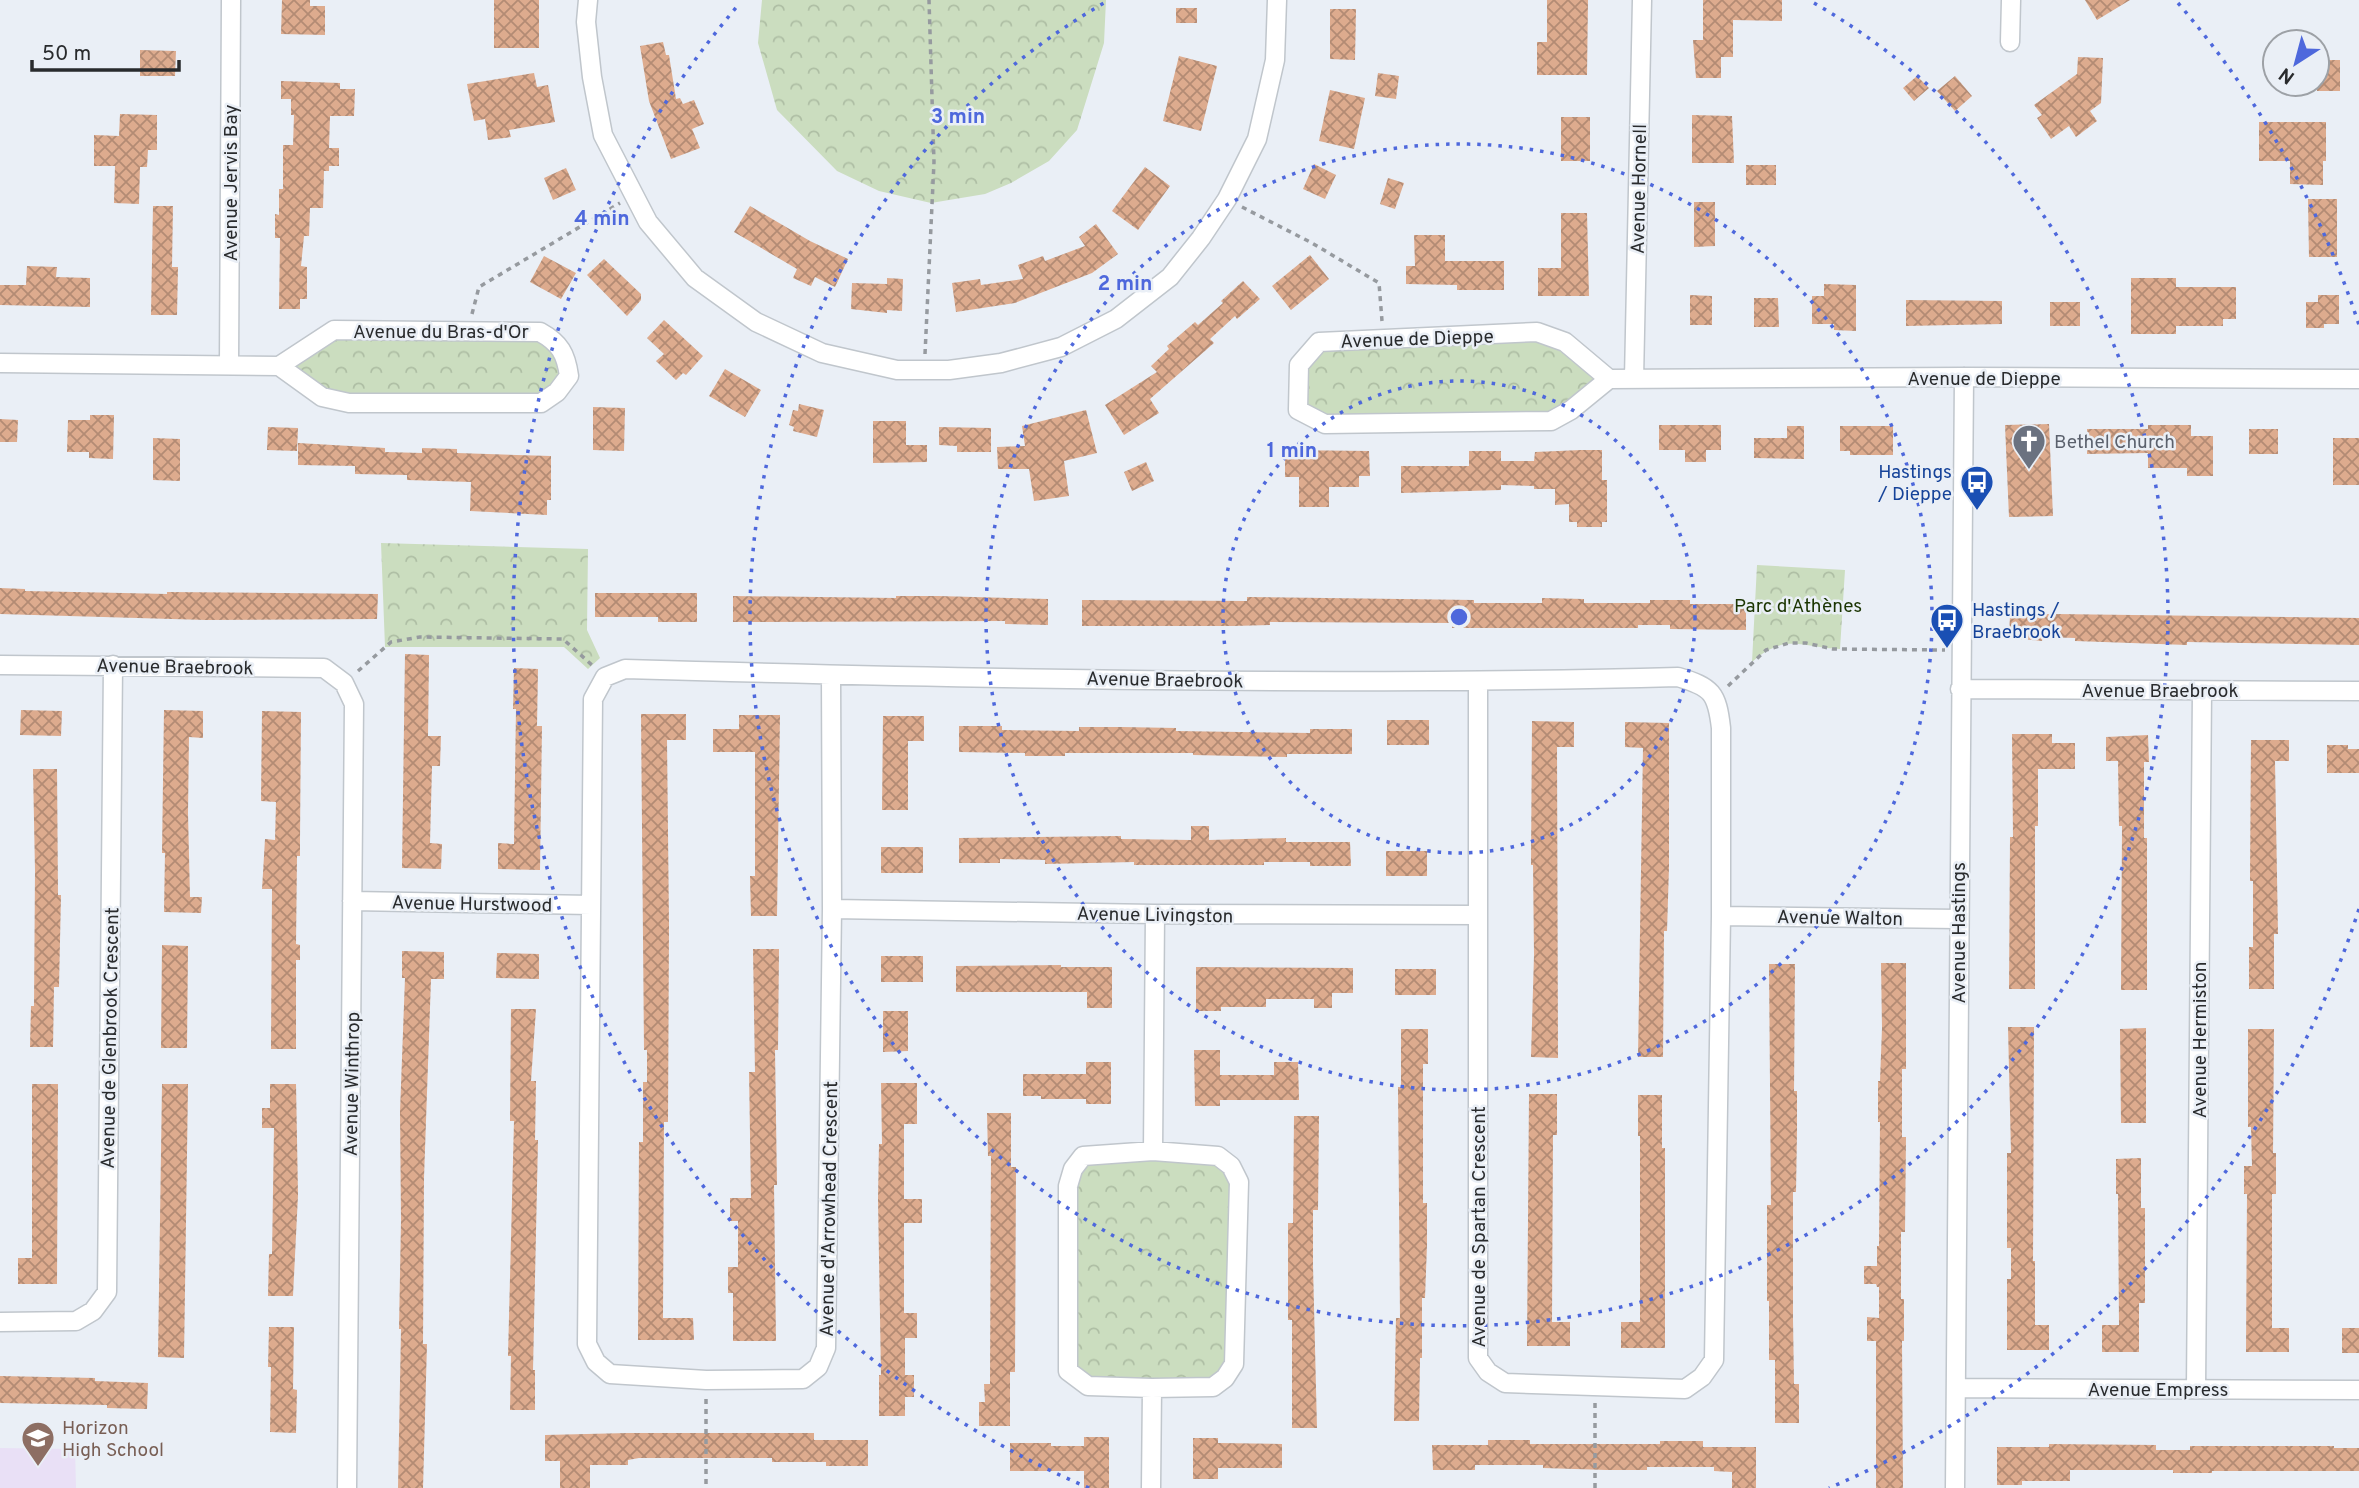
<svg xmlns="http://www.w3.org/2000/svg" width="2359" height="1488" font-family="Overpass,sans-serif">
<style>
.education{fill:#e9e0f6}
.park{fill:url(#park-crowns)}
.building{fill:url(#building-cross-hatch)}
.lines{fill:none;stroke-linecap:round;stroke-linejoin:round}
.street-casing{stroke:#c0c6cc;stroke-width:21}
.path{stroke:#969a9f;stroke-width:3.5;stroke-dasharray:5 5;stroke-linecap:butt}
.street{stroke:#fff;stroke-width:18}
.ring{fill:none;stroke:#4e68dc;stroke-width:3.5;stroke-dasharray:3.5 7}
.labels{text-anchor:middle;stroke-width:5;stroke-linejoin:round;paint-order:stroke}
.street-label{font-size:19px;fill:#292b2d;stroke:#eaeff6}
.worship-label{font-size:19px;fill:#5b616d;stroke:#eaeff6;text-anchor:start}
.transit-label{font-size:19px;fill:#164399;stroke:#eaeff6;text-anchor:end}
.park-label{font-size:19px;fill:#1b3502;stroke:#eaeff6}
.education-label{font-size:19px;fill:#785e54;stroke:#eaeff6;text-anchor:start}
.centre{fill:#4e68dc;stroke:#eaeff6;stroke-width:3.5}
.ring-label{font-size:21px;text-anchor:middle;font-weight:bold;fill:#4e68dc;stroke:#eaeff6;stroke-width:5;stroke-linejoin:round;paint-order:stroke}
</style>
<defs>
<pattern id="park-crowns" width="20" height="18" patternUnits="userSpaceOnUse" patternTransform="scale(1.75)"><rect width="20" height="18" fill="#cbddbf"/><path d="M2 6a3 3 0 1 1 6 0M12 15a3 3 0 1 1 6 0" fill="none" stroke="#aebea4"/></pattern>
<pattern id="building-cross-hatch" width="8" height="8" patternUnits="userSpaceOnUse" patternTransform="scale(1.75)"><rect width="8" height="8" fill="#ddab8e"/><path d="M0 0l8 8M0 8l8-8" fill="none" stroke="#b38b74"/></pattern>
</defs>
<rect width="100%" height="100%" fill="#eaeff6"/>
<!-- education -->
<path class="education" d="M0 1448 75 1449 76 1488H0Z"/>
<!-- park -->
<path class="park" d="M762 0H1106L1104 43 1077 130 1049 161 1011 183 985 194 931 203 879 191 837 171 777 110 758 43Z
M334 330 540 332 569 376 541 403H349L279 366Z
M1537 332 1609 379 1551 421 1325 424 1298 410 1299 365 1319 342Z
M381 543 588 549 587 630 600 658 588 669 564 647H385Z
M1757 565 1845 570 1840 649C1803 648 1785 632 1752 662Z
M1153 1151 1231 1166 1225 1378 1088 1386 1068 1371V1186L1083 1156Z"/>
<!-- building -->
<path class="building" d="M282 0H310V6H325V35L281 34Z
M494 0H539V48H494Z
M1547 0H1588L1587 75H1537V42H1547Z
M1703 0H1782V21L1733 20V57H1721V78H1696L1693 40H1703Z
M2085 0H2130L2097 20Z
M1176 8H1197V23H1176Z
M1330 9H1356L1355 60 1330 59Z
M663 42 666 55H669L676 99 680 98 683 104 694 100 704 124 692 129 700 148 671 159 649 101 640 46Z
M140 50 176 51 175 76H140Z
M1179 56 1217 66 1201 131 1163 121Z
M2078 57 2103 58 2101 103 2090 111 2097 121 2076 137 2069 126 2051 139 2037 118 2042 115 2034 105 2077 74Z
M2317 60H2340V91H2317Z
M534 73 537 87 548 85 555 122 509 130 511 137 488 140 485 119 474 121 467 84Z
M1378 73 1399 76 1396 99 1375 96Z
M1917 76 1929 88 1914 101 1903 88Z
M1955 76 1972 96 1955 111 1937 91Z
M281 81 340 83V89H355L354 116H330L329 148H339V166H329V171H324L323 208H310L309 236H304L301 266 307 267V299H300V309H279L280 238H275V214L279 215V189H283V145H293L294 115H291V99H281Z
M1330 90 1365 98 1354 149 1319 141Z
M120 114 157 115V150H148L147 167H140L139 204 114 203 115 166H94V135L119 136Z
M1692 115 1732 116 1734 163H1692Z
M1561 117H1590V161H1561Z
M2259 122H2326V161H2323V185L2290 184V161H2259Z
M1314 164 1336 175 1325 199 1303 189Z
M1746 165H1776V185H1746Z
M1145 167 1170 186 1138 230 1112 211Z
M566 168 576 190 553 200 544 178Z
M1388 178 1404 183 1395 209 1380 204Z
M2308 199H2337V257H2309Z
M1694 202H1715V246L1694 247Z
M153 206H173L172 267H178L177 315H151Z
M750 206 810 241 848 259 835 287 815 277 811 286 793 278 797 269 734 232Z
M1561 213H1587L1589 296H1538V268H1561Z
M1096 224 1118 254 1092 273 1015 303 956 312 952 283 980 279 981 285 1023 279 1018 265 1043 256 1045 261 1085 246 1079 237Z
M1414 235H1445V261H1504V290H1457V285L1406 284V266H1415Z
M1310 255 1329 279 1291 310 1272 286Z
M544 256 576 273 561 299 530 282Z
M604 259 641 294V300L627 316 587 275Z
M27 266 57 267 56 277 90 278V307L0 305V285H26Z
M887 278 903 279 902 311 887 310V313L851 309 852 283 887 284Z
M2131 278H2176V287H2236V319H2223V326H2176V334H2131Z
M1243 281 1260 299 1237 319 1235 316 1210 339 1214 343 1150 399 1159 413 1124 435 1105 405 1157 372 1151 366 1169 349 1167 346 1195 322 1198 325 1223 303 1221 301Z
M1824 284 1856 285V331L1834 330V324H1812V296H1824Z
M1690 295 1712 296V325H1690Z
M2318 295H2339V324H2324V328H2306V302H2318Z
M1754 298H1778L1779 327H1754Z
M1906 300 2002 301V324L1906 326Z
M2050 302H2080V326H2050Z
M664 320 703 356 686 375 683 373 676 380 656 361 664 354 647 338Z
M725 369 761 390 745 417 709 396Z
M799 404 824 410 817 437 793 431 794 427 789 425 793 410 798 411Z
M593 407 625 408 624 451 593 450Z
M1086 410 1097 453 1064 461 1069 496 1034 501 1029 469H998L997 447 1025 446 1022 426Z
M90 415H114L113 459 89 458V452H67L68 420H90Z
M0 419 18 420 17 442H0Z
M873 421H906V445H927V462L873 463Z
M2049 424 2053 516 2009 517 2005 425Z
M1659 425H1721V450H1706V462H1685V450H1659Z
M2148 425H2191V436H2213V476H2187V468H2148V453L2087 454V429H2148Z
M1787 426H1804V459L1754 458V438H1787Z
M1840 426H1893V455H1850V451H1840Z
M268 427 298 428 297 451 267 450Z
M939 427 991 428V452H957V446L939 445Z
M2249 429H2278V454H2249Z
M153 438 180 439V481L153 480Z
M2333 438H2359V485H2333Z
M298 443 385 448V452L422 453V448L457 449V453L551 456V500H547V515L470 511 471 482 407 480V475L355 474V466L298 465Z
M1285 450 1369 451 1370 476H1359V487H1329V507H1299V477H1285Z
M1581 450H1602V480H1607V522H1602V527H1577V522H1569V504L1555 505V489H1534V486L1501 485V490L1401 493V466H1469V451H1501V461H1534L1535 452Z
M1146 462 1154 481 1132 491 1124 472Z
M0 588 25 589V591L123 593 167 594V592L378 594 377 619 206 620 0 614Z
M595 593H697V622H658V617H595Z
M733 596 896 598V596H938L1048 599V625L1005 624V621L733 622Z
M1247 597 1474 600V603H1542V598L1584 599V603H1650V600H1690V604H1746V630L1670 629V625H1638V628H1452V623L1270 622V625L1234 626H1082V600L1247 601Z
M2055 614 2359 618V645L2187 642V645L2075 641V638L2043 637 2042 641 2009 638 2010 615Z
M405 654 429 655 428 736H441L440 766H432L430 843 442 844 441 869 402 868Z
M514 668 538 669 537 726H542L540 870 498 869V843L514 844 516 709H513Z
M21 710 62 711 61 736 20 735Z
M164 710 203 711V738L189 737 188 813 190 897H202L201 913 164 912 165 853H162Z
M262 711 301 712 300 840V856H297L296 944 300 945V960H296V1049H271L272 889H262L263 873 265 839 275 840 276 802 261 801Z
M641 714H686V740H667L669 925 668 1122H664L663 1318H693L694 1340H638L639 1142H643V1082H647V1050H644Z
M739 715H780L777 916H751L750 876H755V752H713V729H739Z
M883 716H924V741H908V810H882Z
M1387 720H1429V745H1387Z
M1532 721 1574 722V747H1557L1558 1058 1531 1057 1534 955 1533 865H1531Z
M1625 722 1669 723V867L1667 931H1664L1663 1057H1638L1643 748 1625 747Z
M959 726H1002V730L1079 731V727H1122L1176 728V731L1310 733V729H1352V754H1287V757L1193 755V753H1065V756H1025V753L959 752Z
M2012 734H2052V743H2075V769H2038V826H2035V989H2009L2010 837H2013Z
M2148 735 2149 762H2144V838H2147V990H2121L2122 826H2119L2118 761H2106V737Z
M2251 740H2289V761H2275L2278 934H2274V989H2249V947H2253V881H2250Z
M2327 745H2348V749H2359V773H2327Z
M33 769H57L58 895H61L59 987H54L53 1047H30L31 1006H34L35 871Z
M1191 826H1209V840L1286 838V842H1350L1351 866H1310V862H1264V865H1134V862L1045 864V860L1000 859V863H959V838L1121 836V839L1191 840Z
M881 847H923V873H881Z
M1386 851H1427V876H1386Z
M162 945 188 946 187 1048H161Z
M753 949H779L778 1050H775L777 1185H774L776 1341H733V1293H728V1267H738V1221H730V1198H751L749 1072H755Z
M402 951 444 952V979H431L424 1178 423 1344H427L423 1488H398L401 1329H399L401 1220 400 1112 405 978H402Z
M497 953 539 954V979L496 978Z
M881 956H923V982H881Z
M1881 963H1906V1069H1902V1137H1906L1905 1232H1901V1299H1904V1341H1902L1903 1488H1876V1341H1867V1317L1879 1318V1287H1877L1876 1284H1864V1266H1877V1246H1879L1880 1122H1878V1081H1880L1882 1028Z
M1769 964H1795L1794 1091H1797V1131L1796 1192H1793V1319L1794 1384H1799V1423H1775V1360H1769V1301H1767V1205H1771Z
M1061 965V967H1112V1008H1087V992H956V966Z
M1196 967 1353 968V993H1332V1008H1314V999H1266V1007H1221V1011H1196Z
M1395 969H1436V995H1395Z
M511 1009H536L531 1081H536L535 1140H538L533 1370H535V1410H510L511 1356H508L514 1121H510Z
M883 1011H908V1051L883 1052Z
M2008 1027H2034L2033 1261H2035V1325H2049V1350H2007V1279H2011V1248H2007V1153H2011Z
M2146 1028V1123H2121L2120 1029Z
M1401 1029H1428V1064H1423V1203H1427V1245L1425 1298H1422V1358H1420L1419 1421H1394L1396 1318H1400L1398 1087H1401Z
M2248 1029H2274L2273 1153H2276V1194H2272V1328H2289V1352H2246L2247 1194H2244V1166H2252L2251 1127H2248Z
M1194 1050H1220V1075H1274V1062H1298L1299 1100H1220V1106H1195Z
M1086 1062H1111V1104H1086V1099H1041V1096H1023V1074H1086Z
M881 1083H917V1124H904V1199H922V1223H904V1313H917V1338H905V1375H914V1397H905V1416H879V1375H881L878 1199 879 1144H882Z
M32 1084H58L57 1284H18V1258H32Z
M162 1084H188L184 1358 158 1357Z
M270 1084H296L298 1195 293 1296H268L269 1254H272L274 1128H262V1108H270Z
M1529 1094H1557V1135H1553L1552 1322H1570V1346H1527Z
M1638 1095H1662V1148H1665V1348H1621V1322H1640V1136H1638Z
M987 1113H1011V1167H1016L1015 1372H1010V1426H979V1402H985L984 1384H990L991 1156H988Z
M1294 1116H1319L1318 1210H1313V1266L1317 1428H1292V1320H1288V1223H1293Z
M2141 1158V1208H2145V1303H2139V1352H2102V1325H2119L2118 1194H2116V1159Z
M269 1327H294L293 1389 297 1390 296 1433 270 1432 271 1367H268Z
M2342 1328H2359V1353H2342Z
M0 1376 95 1378V1381L148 1383 147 1409 107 1408V1405L0 1403Z
M628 1433H814V1440H868V1466H826V1462H772V1458H639L628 1460V1465H590V1488H560V1461H545V1435Z
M1084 1437H1109V1488H1084V1471H1010V1443H1051V1446H1084Z
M1193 1438H1218V1443L1282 1444V1468H1218V1479H1193Z
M1488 1440H1530V1444H1660V1441H1703V1447H1756V1488H1732V1472L1714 1471V1467H1647V1470H1606L1543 1468V1465H1475V1470H1433L1432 1445H1488Z
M2049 1444 2156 1445V1450H2190V1446H2334V1448H2359V1471H2212V1473H2173V1470H2070V1481H2022V1485H1997V1447H2049Z"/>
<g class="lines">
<defs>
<path id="street" d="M588 0 586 22 592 77 603 135 648 222 695 278 756 322 822 353 897 370H949L1001 363 1061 347 1116 319 1170 277 1201 238 1227 199 1257 139 1275 60 1277 0
M2010 42 2011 0
M334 330 540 332C560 343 566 354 569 376L557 392 541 403H349L322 397 279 366Z
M0 363 279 366
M229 365 231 0
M1609 379 1571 410 1551 421 1325 424 1298 410 1299 365 1319 342 1537 332 1565 342 1609 379 1964 377 2359 379
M1634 379 1642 0
M0 665 324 668 344 683 354 704 347 1488
M831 675 832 909 826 1348 818 1367 803 1379 706 1380 610 1374 596 1362 587 1344 593 699 605 677 625 669C976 679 1328 686 1678 677 1712 687 1717 693 1721 728V916L1714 1360 1702 1377 1685 1389 1505 1383 1488 1372 1478 1358V682
M1960 689 2359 691
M352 901 591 905
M832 909 1155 914 1478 915
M1721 916 1958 919
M1153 1151 1218 1156 1231 1166 1239 1182 1234 1364 1225 1378 1213 1387 1152 1388 1088 1386 1068 1371V1186L1073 1169 1083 1156Z
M1153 1151 1155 914
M0 1322 76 1321 93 1311 107 1292 113 665
M1956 1388 2359 1390
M2196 1389 2202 691
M1151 1488 1152 1388
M1955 1488 1964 377"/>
</defs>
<!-- street casing -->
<use href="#street" class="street-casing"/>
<!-- path -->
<path class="path" d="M1242 207 1312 243 1379 283 1382 321
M472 314 479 287 620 203
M925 354 934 162 929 0
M358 671 391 642 420 637 563 639 593 666
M1728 686 1766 650 1789 643H1806L1833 649 1945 650
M706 1399V1488
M1595 1488V1403"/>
<!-- street -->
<use href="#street" class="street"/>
</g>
<!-- distance rings -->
<g class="ring">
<circle cx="1459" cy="617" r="236"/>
<circle cx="1459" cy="617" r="473"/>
<path d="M1814 3A709 709 0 1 1 1104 3"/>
<path d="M2359 909A946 946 0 0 1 1829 1488M1089 1488A946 946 0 0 1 740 3M2178 3A946 946 0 0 1 2359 325"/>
</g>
<!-- icons -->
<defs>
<symbol id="church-pin" viewBox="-11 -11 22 30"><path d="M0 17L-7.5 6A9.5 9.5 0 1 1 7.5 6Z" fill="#6b7280" stroke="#eaeff6"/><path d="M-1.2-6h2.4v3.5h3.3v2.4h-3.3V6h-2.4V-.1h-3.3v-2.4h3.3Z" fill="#fff"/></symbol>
<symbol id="bus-pin" viewBox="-11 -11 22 30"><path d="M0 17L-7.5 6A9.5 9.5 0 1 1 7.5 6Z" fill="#1a4fb4" stroke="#eaeff6"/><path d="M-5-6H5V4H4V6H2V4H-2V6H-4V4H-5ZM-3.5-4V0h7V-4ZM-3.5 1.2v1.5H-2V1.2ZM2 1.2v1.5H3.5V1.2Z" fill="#fff"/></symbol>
<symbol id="school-pin" viewBox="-11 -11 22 30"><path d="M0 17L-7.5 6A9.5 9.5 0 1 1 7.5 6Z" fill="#8d6e63" stroke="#eaeff6"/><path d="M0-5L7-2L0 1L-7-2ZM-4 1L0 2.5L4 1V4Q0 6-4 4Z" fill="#fff"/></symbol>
</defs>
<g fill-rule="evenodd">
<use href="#church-pin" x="2010" y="422" width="38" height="52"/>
<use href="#bus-pin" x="1958" y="463" width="38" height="52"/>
<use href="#bus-pin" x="1928" y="601" width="38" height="52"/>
<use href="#school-pin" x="19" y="1419" width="38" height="52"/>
</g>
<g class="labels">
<!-- street labels -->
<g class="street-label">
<text transform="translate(230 183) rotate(-90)" y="7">Avenue Jervis Bay</text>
<text transform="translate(1638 189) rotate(-89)" y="7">Avenue Hornell</text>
<text x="441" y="338">Avenue du Bras-d'Or</text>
<text transform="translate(1417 338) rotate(-2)" y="7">Avenue de Dieppe</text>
<text x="1984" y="385">Avenue de Dieppe</text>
<text transform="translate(175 666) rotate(1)" y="7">Avenue Braebrook</text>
<text transform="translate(1165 679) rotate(1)" y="7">Avenue Braebrook</text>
<text x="2160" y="697">Avenue Braebrook</text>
<text transform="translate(472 903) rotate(1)" y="7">Avenue Hurstwood</text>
<text transform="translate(1155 914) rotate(1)" y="7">Avenue Livingston</text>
<text transform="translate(1840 917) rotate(1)" y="7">Avenue Walton</text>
<text transform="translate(1958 933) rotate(-90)" y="7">Avenue Hastings</text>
<text transform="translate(109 1038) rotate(-89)" y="7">Avenue de Glenbrook Crescent</text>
<text transform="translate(2199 1040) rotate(-90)" y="7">Avenue Hermiston</text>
<text transform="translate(351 1084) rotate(-89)" y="7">Avenue Winthrop</text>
<text transform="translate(828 1209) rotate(-89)" y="7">Avenue d'Arrowhead Crescent</text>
<text transform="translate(1478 1227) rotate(-90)" y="7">Avenue de Spartan Crescent</text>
<text x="2158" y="1396">Avenue Empress</text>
</g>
<!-- worship labels -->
<g class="worship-label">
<text x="2054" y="448">Bethel Church</text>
</g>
<!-- transit labels -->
<g class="transit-label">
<text x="1952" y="478">Hastings<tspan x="1952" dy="22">/ Dieppe</tspan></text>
<text x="1972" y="616" text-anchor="start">Hastings /<tspan x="1972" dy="22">Braebrook</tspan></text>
</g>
<!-- park labels -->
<g class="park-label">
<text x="1798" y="612">Parc d'Athènes</text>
</g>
<!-- education labels -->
<g class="education-label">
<text x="62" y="1434">Horizon<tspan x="62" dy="22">High School</tspan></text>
</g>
</g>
<circle cx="1459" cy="617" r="10" class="centre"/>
<g class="ring-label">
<text x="958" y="123">3 min</text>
<text x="602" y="225">4 min</text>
<text x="1125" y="290">2 min</text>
<text x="1292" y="457">1 min</text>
</g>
<!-- north arrow -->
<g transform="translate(2296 63) rotate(216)"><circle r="33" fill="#eaeff6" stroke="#9da1a6" stroke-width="2"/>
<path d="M0-5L12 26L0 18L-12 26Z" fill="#4e68dc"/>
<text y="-10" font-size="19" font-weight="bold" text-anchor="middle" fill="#292b2d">N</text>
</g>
<!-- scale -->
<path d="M32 60v10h147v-10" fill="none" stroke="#292b2d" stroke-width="3.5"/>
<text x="42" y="60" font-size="21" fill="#292b2d" stroke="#eaeff6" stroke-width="5" paint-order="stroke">50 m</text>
</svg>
